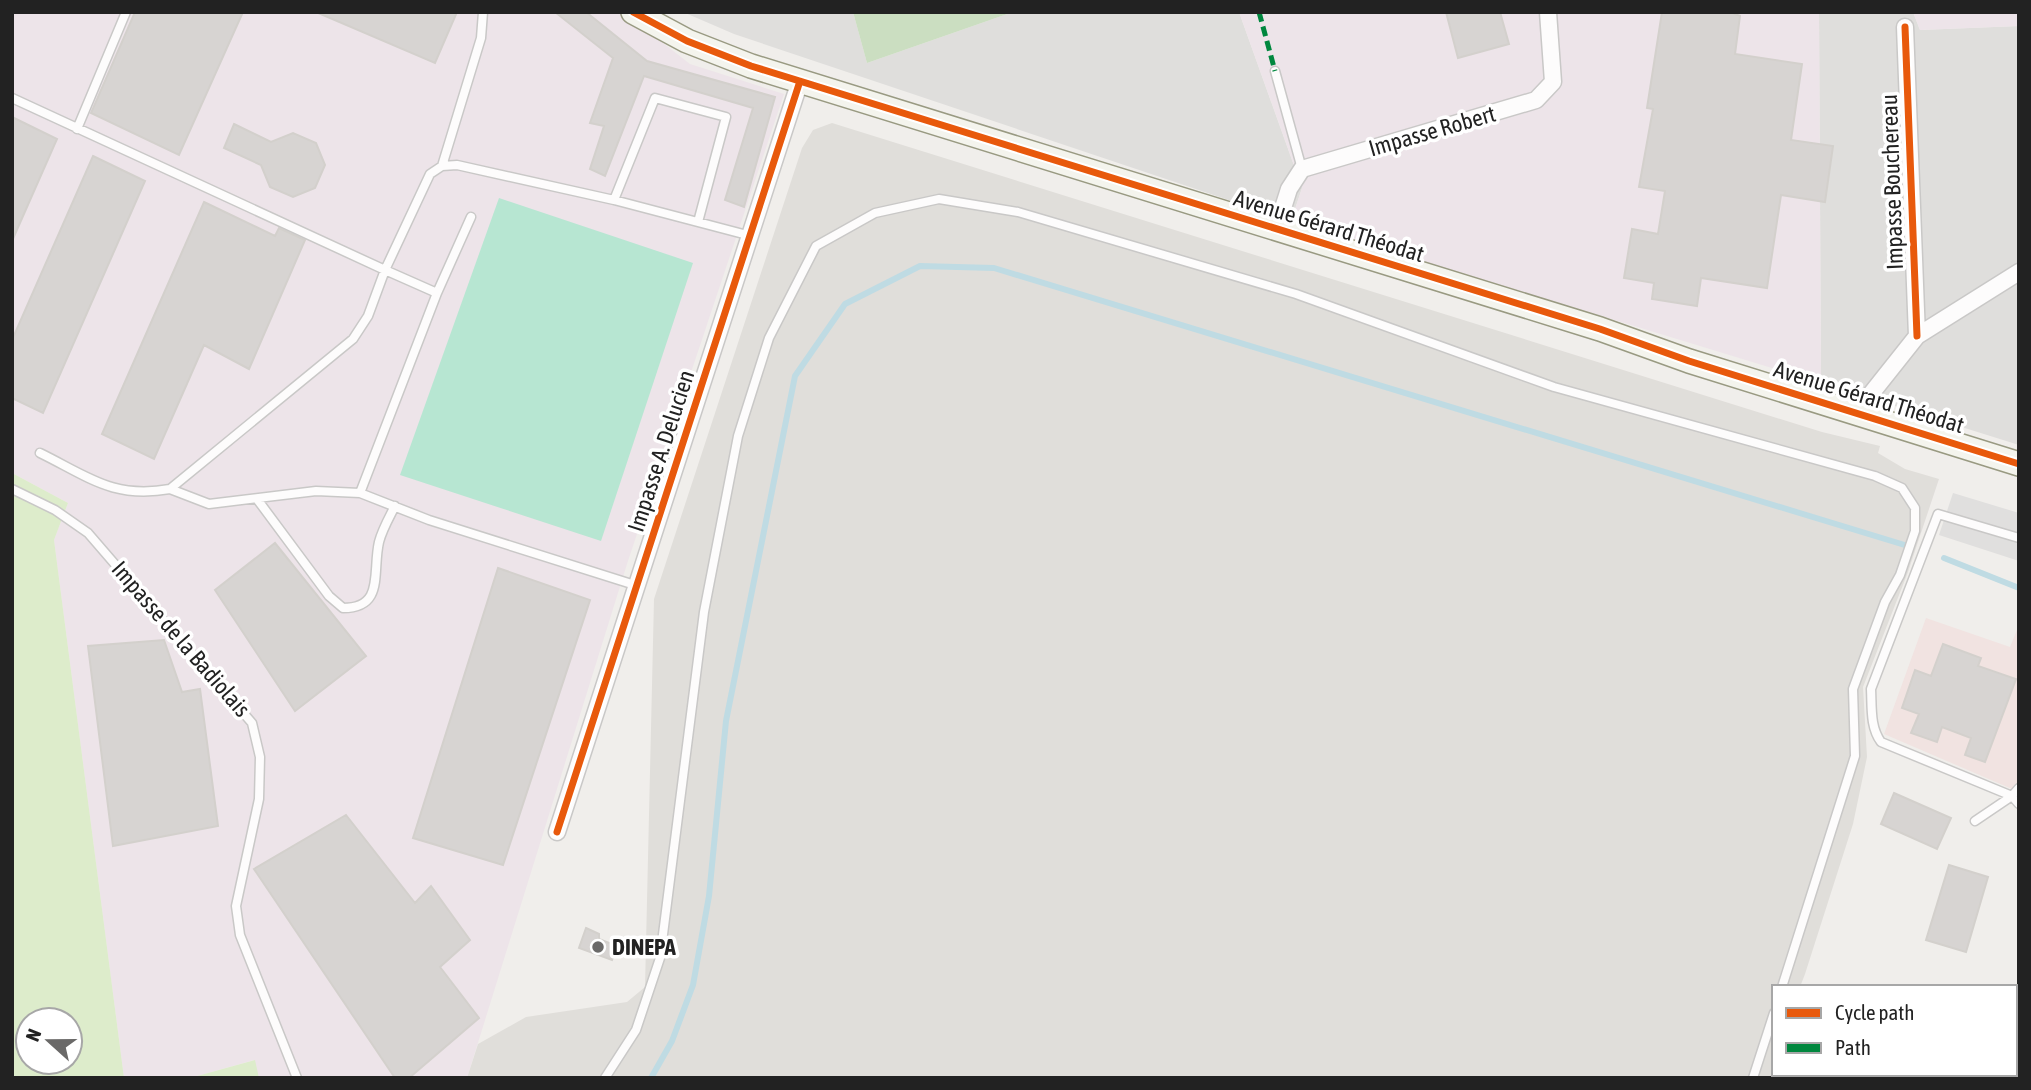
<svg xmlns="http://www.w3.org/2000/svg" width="2031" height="1090" font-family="'Asap Condensed',sans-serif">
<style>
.residential{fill:#dfdedc}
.commercial{fill:#f1e3e1}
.industrial{fill:#ede4e9}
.airport{fill:#e0deda}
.grass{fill:#ddeccb;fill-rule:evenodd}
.forest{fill:#cbdec1}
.pitch{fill:#b7e6d2}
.parking{fill:#e0dfde}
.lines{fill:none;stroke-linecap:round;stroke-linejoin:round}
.stream{stroke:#bfdbe3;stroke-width:6}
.building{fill:#d7d4d2;stroke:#d3d0cc;stroke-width:2}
.lane-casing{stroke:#c9c8c7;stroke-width:11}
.street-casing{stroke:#c9c8c7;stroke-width:19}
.secondary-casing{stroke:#999a82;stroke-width:26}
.lane{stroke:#fdfcfc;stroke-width:8}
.street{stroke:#fdfcfc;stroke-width:16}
.secondary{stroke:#f4f4ed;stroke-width:23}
.quiet{stroke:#00873e;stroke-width:5;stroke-dasharray:10 5;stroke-linecap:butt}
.cycleway-casing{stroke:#fff;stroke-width:11}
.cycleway{stroke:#e8590c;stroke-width:7}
.poi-dot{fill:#6a6968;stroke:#fff;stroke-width:2.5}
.labels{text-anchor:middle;stroke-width:7;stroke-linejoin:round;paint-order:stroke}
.street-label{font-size:23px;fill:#222;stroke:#fff}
.poi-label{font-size:23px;font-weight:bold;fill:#222;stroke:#fff;text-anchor:start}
</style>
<rect width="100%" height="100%" fill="#f0eeeb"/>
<!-- residential -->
<path class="residential" d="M683 12H853L867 63 1013 12H1239L1302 188 1291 221 734 34Z
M1819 12H1913L1920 30 2019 26V445L1821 383Z"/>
<!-- commercial -->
<path class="commercial" d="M1926 618 2010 647 2019 625V792L1884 734Z"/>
<!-- industrial -->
<path class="industrial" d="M12 12H623L690 64 784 94 627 564 467 1078H259L254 1060 190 1078H124L54 540 68 503 12 473Z
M1239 12H1819L1821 383 1291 221 1302 188Z
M1913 12H2019V26L1920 30Z"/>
<!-- airport -->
<path class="airport" d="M832 123 1822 432 1880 446 1878 453 1905 469 1939 479 1908 572 1863 687 1867 757 1853 824 1805 974 1800 987H1774V1068L1771 1078H467L478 1044 526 1017 627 1002 645 987 654 599 802 148 813 130Z"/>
<!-- grass -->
<path class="grass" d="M12 473 68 503 54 540 124 1078H12ZM28 1020H70V1062H28Z
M255 1060 259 1078H190Z"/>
<!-- forest -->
<path class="forest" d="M853 12H1013L867 63Z"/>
<!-- pitch -->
<path class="pitch" d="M499 198 693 263 601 541 400 475Z"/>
<!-- parking -->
<path class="parking" d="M1953 493 2019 513V561L1939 535Z"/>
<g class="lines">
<!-- stream -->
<path class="stream" d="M1944 558 2019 588
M651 1078 672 1041 693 985 709 896 726 721 795 376 845 304 920 266 994 268 1908 546"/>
</g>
<!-- building -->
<path class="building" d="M135 12H243L179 155 91 113Z
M316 12H457L435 63Z
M555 12H586L647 61 775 97 744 207 725 200 753 108 644 76 605 176 590 169 604 126 590 123 613 58Z
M1446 12H1500L1509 44 1458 58Z
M1662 12H1730L1740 16 1735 54 1802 64 1791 140 1833 146 1825 202 1781 195 1767 288 1701 278 1697 306 1652 299 1654 283 1624 278 1632 229 1658 234 1665 191 1639 187 1653 109 1647 108Z
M12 117 57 139 12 241Z
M234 124 271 142 293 133 316 143 325 165 315 188 293 197 270 187 261 165 224 148Z
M93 156 145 181 43 413 12 398V340Z
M204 202 275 236 279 228 305 240 249 369 204 345 154 459 102 434Z
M275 543 366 656 295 711 215 590Z
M498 568 590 600 503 865 413 838Z
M164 640 182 692 200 689 218 826 113 846 88 646Z
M1943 644 1981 658 1978 666 2016 679 1985 762 1965 755 1971 738 1942 727 1937 742 1911 733 1919 714 1902 708 1915 670 1931 676Z
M1894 793 1951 818 1937 849 1881 824Z
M346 815 415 903 431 886 470 940 440 967 479 1018 409 1078H395L254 869Z
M1949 865 1988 877 1966 952 1926 940Z
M586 928 599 934V939L617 946 612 960 579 948Z"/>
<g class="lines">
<defs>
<path id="lane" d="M1275 71 1302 169
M12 98 385 270 430 174 442 166 457 165 614 200 751 236
M77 129 126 12
M442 166 481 38 483 12
M614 200 655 98 726 117 698 222
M437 293 471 217
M40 453C89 477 113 499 170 489L353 339 368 316 385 270 437 293 360 493
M12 489 55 510 88 533 252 723 260 757 259 799 236 906 240 935 297 1078
M170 489 209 504 316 491 360 493 429 520 638 586
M257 499 329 596 343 608C385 608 372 572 379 542 382 530 389 518 395 506
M2019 538 1938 514 1871 689C1872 708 1870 727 1881 742L2012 796 2019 804
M1975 821 2012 796 2019 788
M2010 1074 2019 1077
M605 1078 636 1030 660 958 704 612 738 436 769 338 816 246 875 213 939 199 1018 212 1296 294 1554 387 1875 476 1902 488 1915 508V531L1900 575 1885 602 1853 689 1855 756 1782 987
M1753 1078 1774 1013
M1943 1078 1944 1074"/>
<path id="street" d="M1905 27 1917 336
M1276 230 1289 189 1302 169 1536 100 1553 82 1548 12
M1855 414 1917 336 2019 272
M557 832 800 81"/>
<path id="secondary" d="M633 12 687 41 751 66 1600 329 1689 361 2019 464"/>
</defs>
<!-- lane casing -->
<use href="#lane" class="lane-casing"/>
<!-- street casing -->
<use href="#street" class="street-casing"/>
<!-- secondary casing -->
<use href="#secondary" class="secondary-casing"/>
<!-- lane -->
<use href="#lane" class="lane"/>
<!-- street -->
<use href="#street" class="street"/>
<!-- secondary -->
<use href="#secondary" class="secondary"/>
<!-- quiet -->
<path class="quiet" d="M1259 12 1275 71"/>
<defs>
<path id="cycleway" d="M633 12 687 41 751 66 1600 329 1689 361 2019 464
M1905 27 1917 336
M557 832 800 81"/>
</defs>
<!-- cycleway casing -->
<use href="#cycleway" class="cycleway-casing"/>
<!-- cycleway -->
<use href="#cycleway" class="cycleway"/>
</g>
<!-- markers -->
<circle class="poi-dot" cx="598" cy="947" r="7"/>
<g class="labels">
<!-- street labels -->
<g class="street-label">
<text transform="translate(1432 131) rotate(-16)" y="8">Impasse Robert</text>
<text transform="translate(1892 182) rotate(-92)" y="8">Impasse Bouchereau</text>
<text transform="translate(1329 226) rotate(17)" y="8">Avenue Gérard Théodat</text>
<text transform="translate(1869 397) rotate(17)" y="8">Avenue Gérard Théodat</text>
<text transform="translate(661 451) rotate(-72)" y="8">Impasse A. Delucien</text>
<text transform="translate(181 639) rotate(49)" y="8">Impasse de la Badiolais</text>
</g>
<!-- poi labels -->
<g class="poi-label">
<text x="612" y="955">DINEPA</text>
</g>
</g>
<!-- border -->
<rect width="2031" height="1090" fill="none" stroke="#222222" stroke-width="28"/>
<!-- legend -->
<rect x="1772" y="985" width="245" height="91" fill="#ffffff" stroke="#a7a7a7" stroke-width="2"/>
<rect x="1786" y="1008" width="35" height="10" fill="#e8590c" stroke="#a7a7a7" stroke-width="2"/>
<text x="1835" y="1020" font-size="21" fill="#222222">Cycle path</text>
<rect x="1786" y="1043" width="35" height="10" fill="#00873e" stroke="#a7a7a7" stroke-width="2"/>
<text x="1835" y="1055" font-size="21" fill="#222222">Path</text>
<!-- north arrow -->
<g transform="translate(49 1041) rotate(291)"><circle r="33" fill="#ffffff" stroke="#a7a7a7" stroke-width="2"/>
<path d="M0-5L12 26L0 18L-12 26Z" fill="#6a6968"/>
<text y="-10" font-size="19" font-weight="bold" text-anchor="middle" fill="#222222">N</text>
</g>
</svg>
